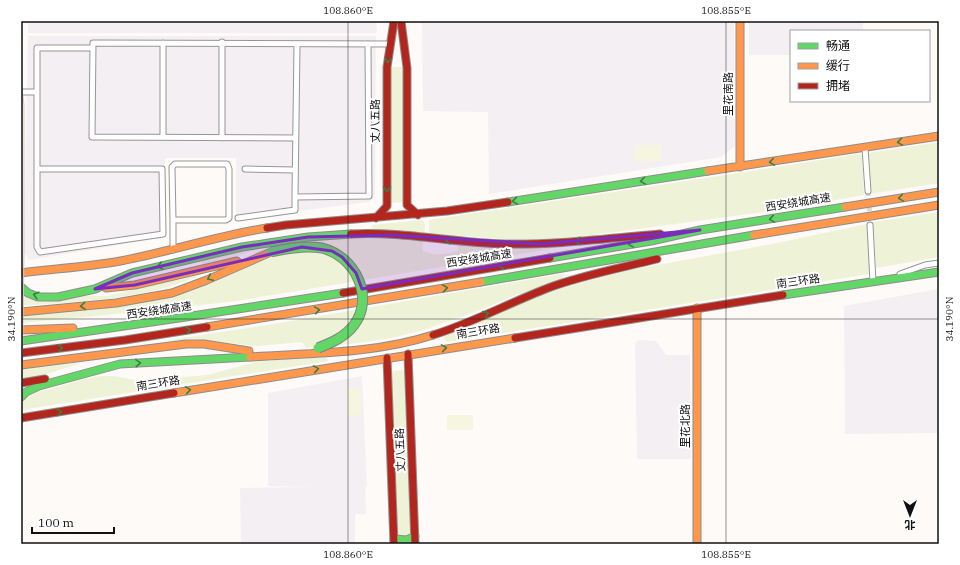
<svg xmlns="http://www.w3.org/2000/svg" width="960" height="565" font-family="'IBM Plex Serif','Noto Sans SC',serif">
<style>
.industrial{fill:#f4eff3}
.green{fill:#eef2d7}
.pitch{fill:#f6f6e0}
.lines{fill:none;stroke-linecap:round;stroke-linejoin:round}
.street-tunnel{stroke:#dad7d4;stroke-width:5;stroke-dasharray:5 2.5;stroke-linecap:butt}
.street-casing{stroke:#979695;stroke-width:7}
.fast-casing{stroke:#8e8d8b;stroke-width:9}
.slow-casing{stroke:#8e8d8b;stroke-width:9}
.jam-casing{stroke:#8e8d8b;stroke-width:9}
.street{stroke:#fffefe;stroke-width:5}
.fast{stroke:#63d668;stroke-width:7}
.slow{stroke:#ff974d;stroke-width:7}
.jam{stroke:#b3261e;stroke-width:7}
.tram{stroke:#d9c5cb;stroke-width:1}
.fast-bridge-casing{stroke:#858382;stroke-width:11;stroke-linecap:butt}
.fast-bridge{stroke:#63d668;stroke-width:9}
.oneway{stroke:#3e7d41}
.marked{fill:#7b2cbf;fill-opacity:0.2;stroke:#7b2cbf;stroke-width:3;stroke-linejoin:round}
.ticks{fill:none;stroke:#111;stroke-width:1;stroke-opacity:0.45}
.labels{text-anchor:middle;stroke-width:4;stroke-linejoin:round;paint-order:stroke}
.street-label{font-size:11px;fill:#111;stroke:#fff}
.neatline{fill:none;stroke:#111;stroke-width:1.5}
.ticks-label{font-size:10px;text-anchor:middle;fill:#111}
</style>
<rect width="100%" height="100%" fill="#fdfaf7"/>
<!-- industrial -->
<path class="industrial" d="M28 21H376L377 33H28Z
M422 21H734L735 146 721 157 489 194 488 112 423 111Z
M749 21H863V31H791V55H749Z
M28 36H376L375 197 368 202 236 219V158H165L166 237 29 260 24 253Z
M939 289V433L845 434 844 306Z
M638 340 656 341 666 355H690L691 459H637L635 345Z
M362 376 367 487H365L366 514H355V544H241L240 488 321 487 268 486V393Z"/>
<!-- green -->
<path class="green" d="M390 67H404L403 202 390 203Z
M939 142V183L870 194 868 153Z
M858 154 862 155 864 195 778 210 578 237 555 239H501L429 233V220L738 173Z
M939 212V257L876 268 873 222Z
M423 220 425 225 422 250C433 257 445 254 458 251L459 243 549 247 551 249 236 301 158 310 21 323V316L148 301 280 242 371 236 372 225Z
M867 224 870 269 869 274 448 342 445 341 444 336 555 289 630 270 767 245Z
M270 245 234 257 203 264 201 261Z
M203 274C146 300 82 301 21 306V294L28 298 39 302 80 296H107Z
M562 274 564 275 562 278C507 297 454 324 396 337 367 343 336 345 306 348L302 342 257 346 194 339 163 341 268 325Z
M326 355 328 361 21 410V403L29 396 36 393 85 379 101 376H114L139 381 207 375 256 362Z
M81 363 41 376 21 379V369Z
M404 370 411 536H398L391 371Z"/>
<!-- pitch -->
<path class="pitch" d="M634 145H661V161H634Z
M347 388 361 389V415H347Z
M447 415H473V430H447Z"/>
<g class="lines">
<!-- street-tunnel -->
<path class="street-tunnel" d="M868 191 870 218"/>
<defs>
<path id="street" d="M222 42V138
M163 43V137
M21 92H37V247L40 252 163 234 162 169H37
M37 92V48H93
M295 138 92 137 93 43 390 44
M865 148 868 191
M245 169 295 170
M295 197 297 44
M238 218 295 210V197L369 196 368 44
M173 220 172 167 175 164H227L229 169V218L226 220H173V250
M870 225 873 282
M900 274 925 265 939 263"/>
<path id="fast" d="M508 202 708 171
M550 258 651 241 700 230 845 207
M481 282 754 235
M21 287 28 293 38 297H58L95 289 132 273 242 247 308 237 351 234
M783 295 939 272
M21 341 179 318 343 293
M21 397 26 392 39 386 120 364 250 357
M394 539 407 540 415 536"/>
<path id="slow" d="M740 21V167
M708 171 939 136
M845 207 939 192
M754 235 939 205
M21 273C52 269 84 267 115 262 166 253 216 236 267 228
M106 288 135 285 237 261
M697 308V544
M21 312 116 303 172 293 207 280 271 252
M207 327 481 282
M21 330 73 328
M250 357C311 353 374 354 433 335
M21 365 186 344H204L249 351
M174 393 515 338"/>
<path id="jam" d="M401 21 407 68V205L418 215
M376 218 387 206V67L394 21
M267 228 286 225 447 211 508 202
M351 234C402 231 454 243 505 244 557 245 609 238 660 234
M343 293 550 258
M433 335C472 323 509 303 548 288 583 275 621 268 657 259
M515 338 783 295
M21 353 125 340 207 327
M408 354 415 544
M387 358 394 544
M21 383 45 379
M21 418 174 393"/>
</defs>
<!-- street casing -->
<use href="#street" class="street-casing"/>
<!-- fast casing -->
<use href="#fast" class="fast-casing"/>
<!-- slow casing -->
<use href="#slow" class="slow-casing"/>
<!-- jam casing -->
<use href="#jam" class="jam-casing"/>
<!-- street -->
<use href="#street" class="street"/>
<!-- fast -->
<use href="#fast" class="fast"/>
<!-- slow -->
<use href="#slow" class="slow"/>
<!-- jam -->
<use href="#jam" class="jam"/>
<!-- tram -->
<path class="tram" d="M21 82 24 105V252L21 452"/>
<defs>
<path id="fast-bridge" d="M271 252C288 248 305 245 322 248 355 256 375 297 354 325 345 337 331 343 318 348"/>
</defs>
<!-- fast-bridge casing -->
<use href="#fast-bridge" class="fast-bridge-casing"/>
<!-- fast-bridge -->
<use href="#fast-bridge" class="fast-bridge"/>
</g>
<!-- one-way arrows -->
<defs><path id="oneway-chevron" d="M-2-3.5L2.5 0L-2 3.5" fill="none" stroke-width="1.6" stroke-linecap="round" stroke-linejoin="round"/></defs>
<g class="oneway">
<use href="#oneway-chevron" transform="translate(388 60) rotate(98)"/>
<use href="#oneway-chevron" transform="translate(900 142) rotate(171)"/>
<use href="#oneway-chevron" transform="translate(772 162) rotate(171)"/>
<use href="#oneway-chevron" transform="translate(643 181) rotate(171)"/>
<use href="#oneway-chevron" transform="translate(387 189) rotate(90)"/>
<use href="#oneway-chevron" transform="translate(901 198) rotate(171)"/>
<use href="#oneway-chevron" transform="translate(515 201) rotate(171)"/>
<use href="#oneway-chevron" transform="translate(772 219) rotate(171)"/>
<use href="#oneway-chevron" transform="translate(448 240) rotate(-176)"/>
<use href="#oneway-chevron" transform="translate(578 241) rotate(175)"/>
<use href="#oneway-chevron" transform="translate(631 244) rotate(171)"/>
<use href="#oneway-chevron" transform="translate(160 266) rotate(167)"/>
<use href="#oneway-chevron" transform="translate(502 266) rotate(171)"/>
<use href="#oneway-chevron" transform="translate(210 278) rotate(155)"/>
<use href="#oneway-chevron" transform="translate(445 288) rotate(-9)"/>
<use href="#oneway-chevron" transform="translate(36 295) rotate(-164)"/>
<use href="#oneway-chevron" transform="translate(83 306) rotate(175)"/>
<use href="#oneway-chevron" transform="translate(317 310) rotate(-9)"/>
<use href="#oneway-chevron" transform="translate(486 314) rotate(-24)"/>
<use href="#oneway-chevron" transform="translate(188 330) rotate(-9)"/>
<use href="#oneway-chevron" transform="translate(60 348) rotate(-7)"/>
<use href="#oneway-chevron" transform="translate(444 348) rotate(-9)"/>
<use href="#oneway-chevron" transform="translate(138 363) rotate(-4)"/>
<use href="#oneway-chevron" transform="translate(316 369) rotate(-9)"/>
<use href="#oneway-chevron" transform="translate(188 390) rotate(-9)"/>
<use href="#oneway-chevron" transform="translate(59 412) rotate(-9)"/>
</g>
<!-- marked area -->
<path class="marked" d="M700 230 362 289 356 273 342 257 332 251 302 247 135 285 95 289 132 273 242 247 308 237 393 235 539 244Z"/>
<!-- ticks -->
<path class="ticks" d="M348 21V544M726 21V544M21 319H939"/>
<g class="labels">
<!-- street labels -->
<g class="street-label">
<text transform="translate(728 94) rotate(-90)" y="4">里花南路</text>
<text transform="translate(375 121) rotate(-90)" y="4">丈八五路</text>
<text transform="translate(798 202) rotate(-9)" y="4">西安绕城高速</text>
<text transform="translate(479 258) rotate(-9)" y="4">西安绕城高速</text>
<text transform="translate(798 281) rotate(-8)" y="4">南三环路</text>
<text transform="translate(159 310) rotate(-8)" y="4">西安绕城高速</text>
<text transform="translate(478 331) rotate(-9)" y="4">南三环路</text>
<text transform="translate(158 383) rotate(-9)" y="4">南三环路</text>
<text transform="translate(685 426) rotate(-90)" y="4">里花北路</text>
<text transform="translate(400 450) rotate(-92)" y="4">丈八五路</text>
</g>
</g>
<!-- border -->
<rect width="960" height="565" fill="none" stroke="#ffffff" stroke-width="44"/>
<!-- legend -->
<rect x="790" y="30" width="140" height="72" fill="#ffffff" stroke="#a0a0a0"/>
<rect x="798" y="43" width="20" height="6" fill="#63d668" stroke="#a0a0a0"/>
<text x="826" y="50" font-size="12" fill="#111111">畅通</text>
<rect x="798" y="63" width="20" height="6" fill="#ff974d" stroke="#a0a0a0"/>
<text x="826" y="70" font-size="12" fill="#111111">缓行</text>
<rect x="798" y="83" width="20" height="6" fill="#b3261e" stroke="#a0a0a0"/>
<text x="826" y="90" font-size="12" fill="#111111">拥堵</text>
<!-- north arrow -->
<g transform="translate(910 515) rotate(180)" stroke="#ffffff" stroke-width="3" paint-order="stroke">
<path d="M0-3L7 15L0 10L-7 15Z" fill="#111111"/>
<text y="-6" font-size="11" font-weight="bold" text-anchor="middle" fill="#111111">北</text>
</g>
<!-- scale -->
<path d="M32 527v6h82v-6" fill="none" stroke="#111111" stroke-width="2"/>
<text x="38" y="527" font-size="12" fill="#111111" stroke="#ffffff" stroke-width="3" paint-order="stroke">100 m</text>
<rect x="22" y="22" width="916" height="521" class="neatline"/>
<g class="ticks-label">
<text x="348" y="14">108.860°E</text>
<text x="726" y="14">108.855°E</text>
<text transform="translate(949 319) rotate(-90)" y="4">34.190°N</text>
<text transform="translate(11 319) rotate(-90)" y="4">34.190°N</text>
<text x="348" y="558">108.860°E</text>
<text x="726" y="558">108.855°E</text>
</g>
</svg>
